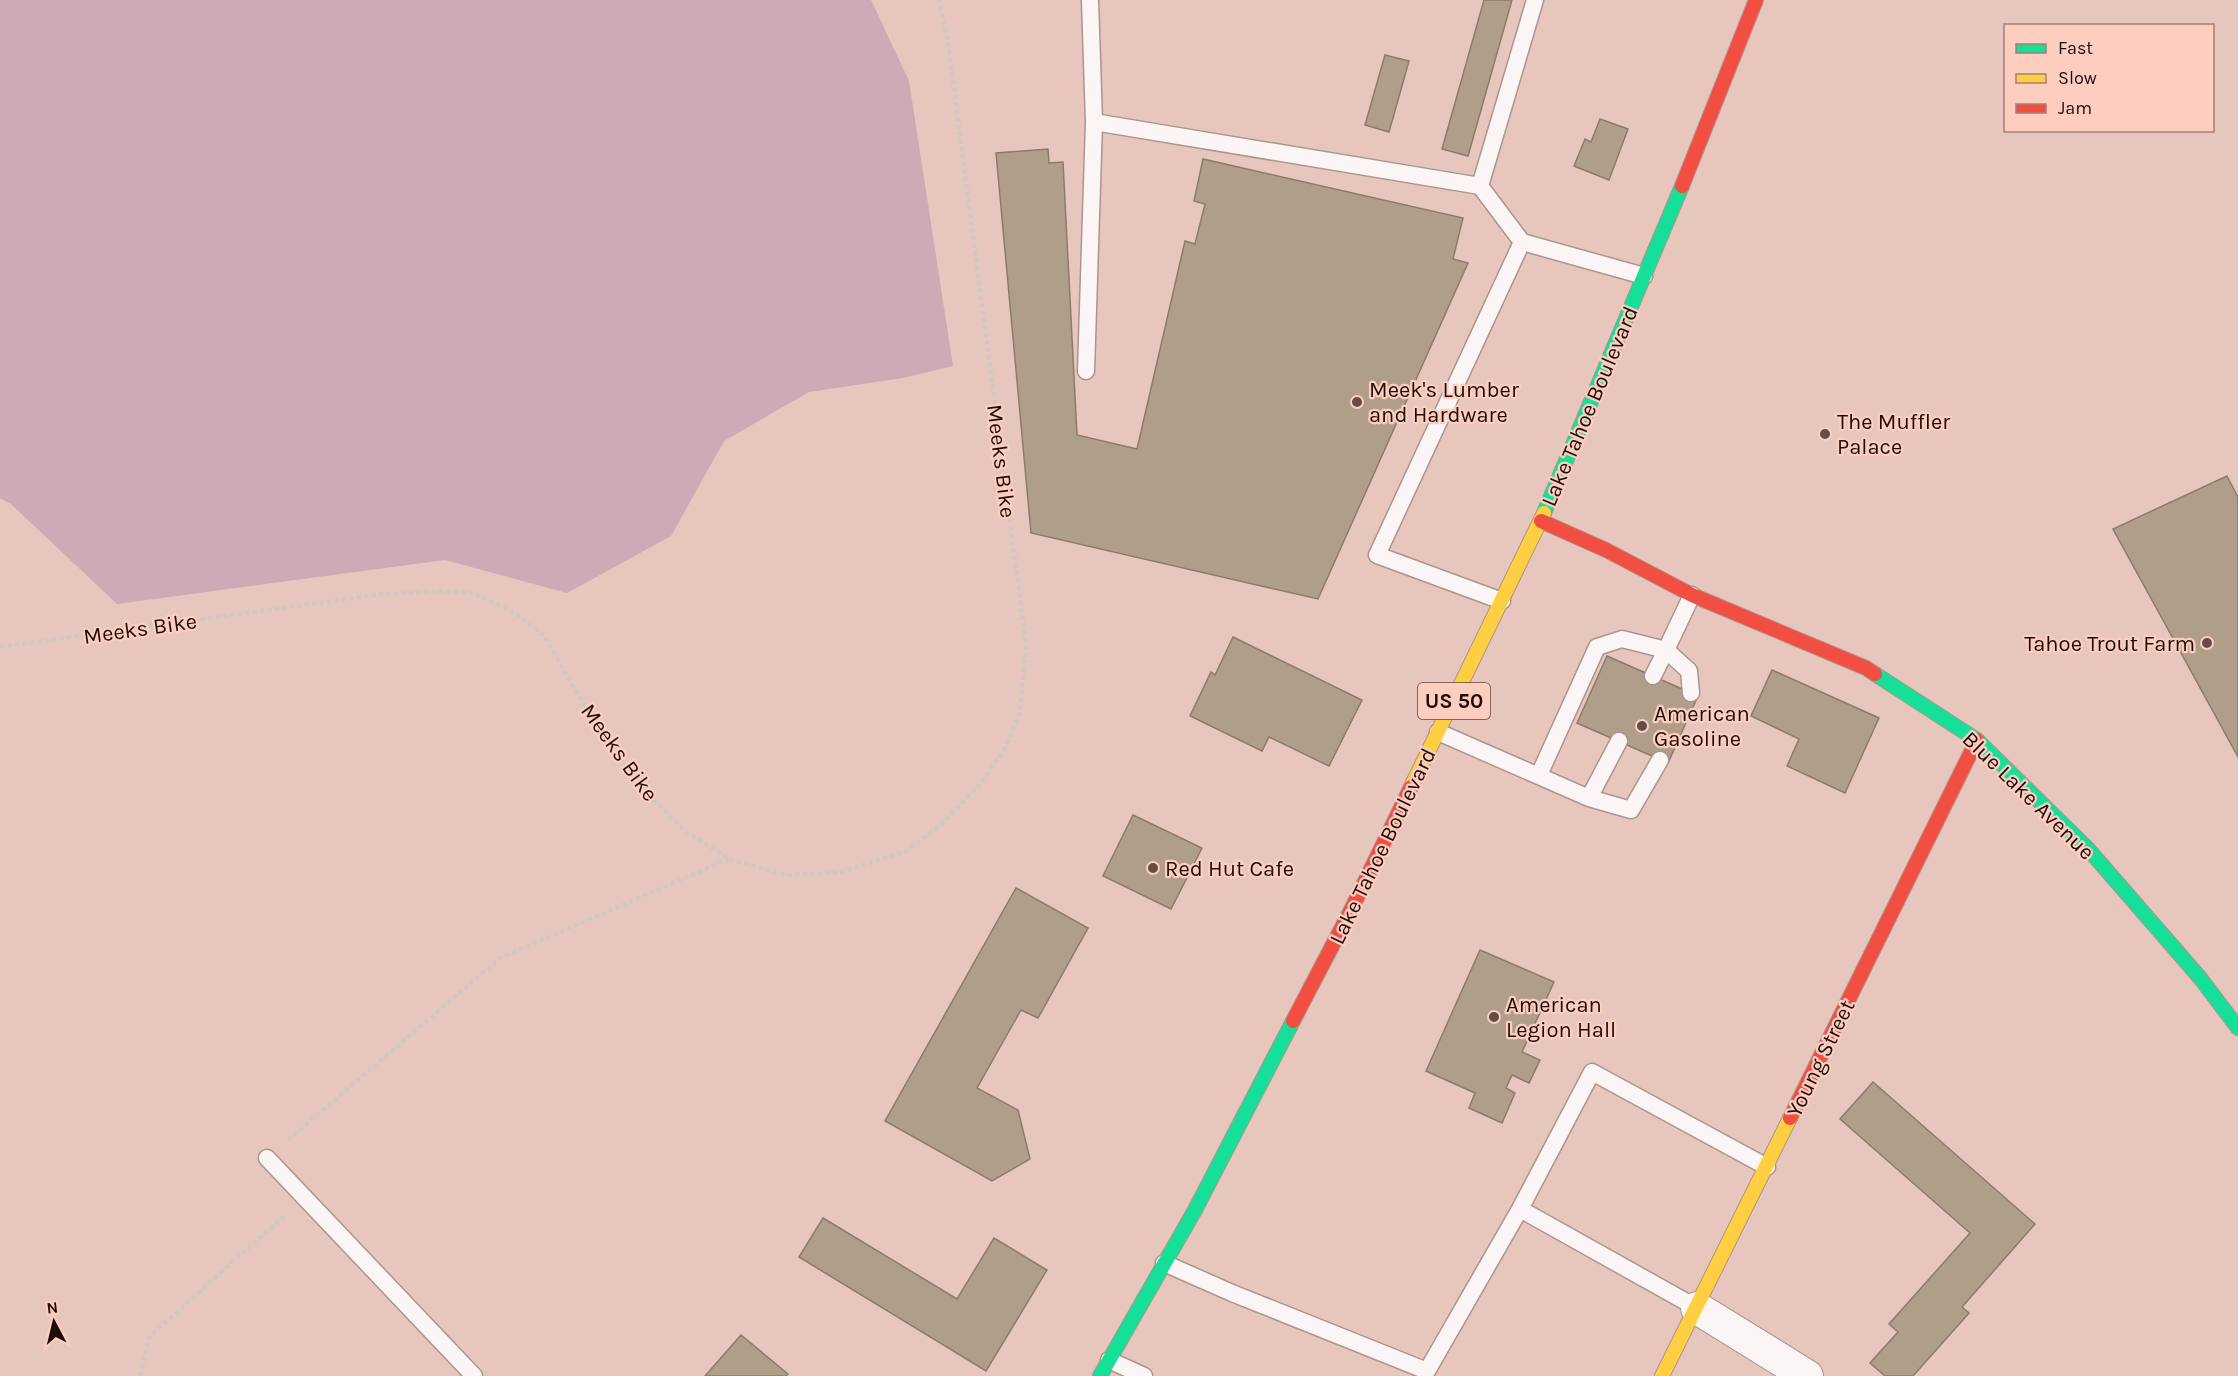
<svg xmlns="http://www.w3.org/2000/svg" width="2238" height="1376" font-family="Karla,sans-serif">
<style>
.green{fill:#cea9b6}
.building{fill:#b09e8b;stroke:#8c7b6d;stroke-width:1.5}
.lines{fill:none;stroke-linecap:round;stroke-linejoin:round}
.lane-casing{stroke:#ad958e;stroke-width:19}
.street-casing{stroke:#ad958e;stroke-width:34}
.fast-casing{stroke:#ad958e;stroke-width:16}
.slow-casing{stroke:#ad958e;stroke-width:16}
.jam-casing{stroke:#ad958e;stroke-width:16}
.path{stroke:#d1c8c5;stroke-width:4;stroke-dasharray:4.5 3;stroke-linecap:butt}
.lane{stroke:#fbf6f5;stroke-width:16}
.street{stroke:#fbf6f5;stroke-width:32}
.fast{stroke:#16e098;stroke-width:14}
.slow{stroke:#ffcf43;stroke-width:14}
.jam{stroke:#f24e42;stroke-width:14}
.poi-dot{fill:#654d47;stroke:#fdcdc0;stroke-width:2}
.labels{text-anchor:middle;stroke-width:4.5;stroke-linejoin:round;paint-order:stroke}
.shield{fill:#fdcdc0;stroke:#62463e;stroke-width:1.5}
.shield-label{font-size:21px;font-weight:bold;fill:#1f0c07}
.poi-label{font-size:22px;fill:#1f0c07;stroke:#fdcdc0;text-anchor:start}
.street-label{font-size:22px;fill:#1f0c07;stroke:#fdcdc0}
</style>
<rect width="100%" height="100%" fill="#e6c6bd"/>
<!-- green -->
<path class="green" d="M0 0H871L909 81 953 366 903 378 809 392 724 441 671 536 567 593 445 560 117 604 11 504 0 498Z"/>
<!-- building -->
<path class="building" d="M1484 0H1512L1468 156 1442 149Z
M1385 55 1409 61 1389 132 1365 125Z
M1600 119 1628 129 1609 180 1574 166 1585 139 1591 142Z
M1048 149 1049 163 1063 162 1077 435 1137 449 1185 241 1195 244 1205 204 1194 201 1203 159 1463 218 1453 259 1468 263 1318 599 1031 533 996 153Z
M2227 476 2238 497V757L2113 529Z
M1233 637 1362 700 1329 766 1269 737 1262 751 1190 716 1211 672 1215 675Z
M1607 656 1698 696 1668 763 1577 723Z
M1772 670 1879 718 1845 793 1787 766 1799 739 1751 716Z
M1133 815 1202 848 1171 909 1103 876Z
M1016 888 1088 928 1038 1018 1021 1010 977 1088 1018 1110 1030 1159 992 1181 885 1121Z
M1480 950 1554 982 1522 1052 1540 1060 1529 1083 1512 1075 1506 1088 1515 1093 1502 1123 1469 1108 1475 1093 1426 1071Z
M1873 1082 2035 1224 1962 1307 1969 1313 1913 1376H1885L1870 1363 1898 1332 1889 1324 1970 1233 1840 1119Z
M823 1218 957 1299 994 1238 1047 1270 986 1371 799 1257Z
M741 1335 788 1374 786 1376H705Z"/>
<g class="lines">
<defs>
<path id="lane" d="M1090 0 1094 122 1480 186 1522 242
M1480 186 1535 0
M1086 371 1094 122
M1502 601 1377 555 1522 242 1644 276
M1691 693 1689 671 1666 650 1692 595
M1438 732 1589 798 1631 810 1660 760
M1539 775 1597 647 1622 639 1666 650 1653 676
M1589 798 1619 741
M267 1158 474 1376
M1520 1209 1592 1072 1767 1167
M1164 1263 1232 1293 1427 1371 1520 1209 1697 1308
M1109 1360 1144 1376"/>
<path id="street" d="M1697 1308 1807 1376"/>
<path id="fast" d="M1544 513 1682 186
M1875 674 1977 740 2089 850 2201 979 2238 1028
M1100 1376 1195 1210 1293 1021"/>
<path id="slow" d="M1411 787 1544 513
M1662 1376 1790 1118"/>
<path id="jam" d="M1682 186 1756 0
M1541 521 1606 550 1692 595 1866 668 1875 674
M1293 1021 1351 910 1411 787
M1790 1118 1977 740"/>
</defs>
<!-- lane casing -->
<use href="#lane" class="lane-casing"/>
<!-- street casing -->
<use href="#street" class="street-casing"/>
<!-- fast casing -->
<use href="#fast" class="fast-casing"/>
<!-- slow casing -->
<use href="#slow" class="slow-casing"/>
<!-- jam casing -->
<use href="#jam" class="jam-casing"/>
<!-- path -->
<path class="path" d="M0 647 383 594 438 591 473 593 516 614 544 636 600 731 646 792 684 830 729 859 786 875 841 872 906 851 940 826 980 784 1004 750 1020 712 1026 645 948 42 939 0
M288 1140 500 958 729 859
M140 1376 149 1337 284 1216"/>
<!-- lane -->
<use href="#lane" class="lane"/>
<!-- street -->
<use href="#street" class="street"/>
<!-- fast -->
<use href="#fast" class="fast"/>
<!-- slow -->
<use href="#slow" class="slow"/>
<!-- jam -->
<use href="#jam" class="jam"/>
</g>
<!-- markers -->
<g class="poi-dot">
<circle cx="1357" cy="402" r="6"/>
<circle cx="1825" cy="434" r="6"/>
<circle cx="2207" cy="643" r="6"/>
<circle cx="1642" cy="726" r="6"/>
<circle cx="1153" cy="868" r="6"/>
<circle cx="1494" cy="1017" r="6"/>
</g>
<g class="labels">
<!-- shield labels -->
<rect class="shield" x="1418" y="683" width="72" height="36" rx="4.5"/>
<g class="shield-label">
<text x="1454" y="708">US 50</text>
</g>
<!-- poi labels -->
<g class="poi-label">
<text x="1369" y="397">Meek's Lumber<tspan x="1369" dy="25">and Hardware</tspan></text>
<text x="1837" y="429">The Muffler<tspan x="1837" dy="25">Palace</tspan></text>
<text x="2195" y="651" text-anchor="end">Tahoe Trout Farm</text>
<text x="1654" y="721">American<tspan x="1654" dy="25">Gasoline</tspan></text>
<text x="1165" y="876">Red Hut Cafe</text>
<text x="1506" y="1012">American<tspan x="1506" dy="25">Legion Hall</tspan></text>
</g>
<!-- street labels -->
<g class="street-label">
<text transform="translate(1589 406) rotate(-67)" y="8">Lake Tahoe Boulevard</text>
<text transform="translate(1002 461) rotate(83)" y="8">Meeks Bike</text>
<text transform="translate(140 628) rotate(-8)" y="8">Meeks Bike</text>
<text transform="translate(620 752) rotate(54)" y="8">Meeks Bike</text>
<text transform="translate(2029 795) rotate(44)" y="8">Blue Lake Avenue</text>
<text transform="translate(1382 846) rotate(-64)" y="8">Lake Tahoe Boulevard</text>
<text transform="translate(1820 1058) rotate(-64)" y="8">Young Street</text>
</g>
</g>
<!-- legend -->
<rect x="2004" y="24" width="210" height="108" fill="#fdcdc0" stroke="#a48076" stroke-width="1.5"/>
<rect x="2016" y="44" width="30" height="9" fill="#16e098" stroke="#a48076" stroke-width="1.5"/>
<text x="2058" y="54" font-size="18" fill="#1f0c07">Fast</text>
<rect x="2016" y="74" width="30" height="9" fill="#ffcf43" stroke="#a48076" stroke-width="1.5"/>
<text x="2058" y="84" font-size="18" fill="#1f0c07">Slow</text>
<rect x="2016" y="104" width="30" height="9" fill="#f24e42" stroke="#a48076" stroke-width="1.5"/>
<text x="2058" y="114" font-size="18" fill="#1f0c07">Jam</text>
<!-- north arrow -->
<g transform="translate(54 1322) rotate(353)" stroke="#fdcdc0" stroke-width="4.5" paint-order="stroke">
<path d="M0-4.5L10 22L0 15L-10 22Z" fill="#1f0c07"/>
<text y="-9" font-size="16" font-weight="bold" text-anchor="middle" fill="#1f0c07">N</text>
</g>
</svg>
